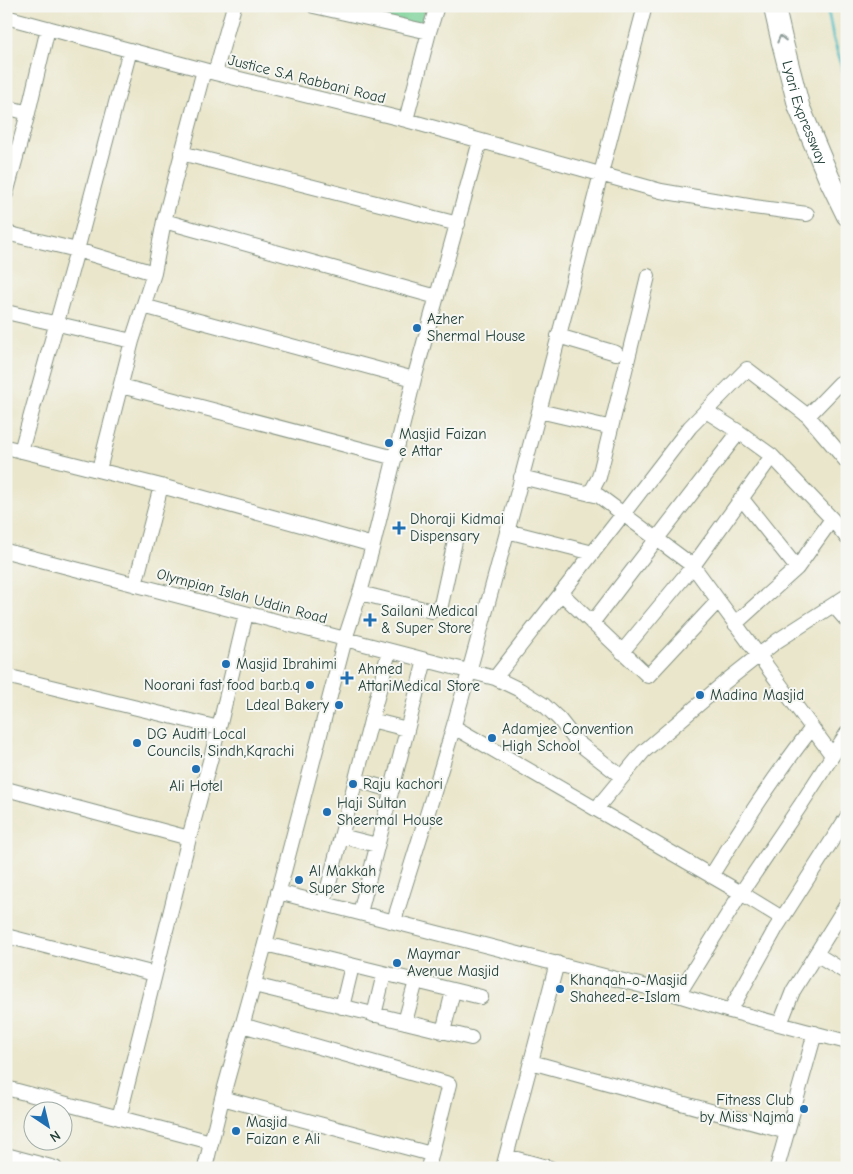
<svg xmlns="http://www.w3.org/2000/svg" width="853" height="1174" font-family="'Comic Neue',sans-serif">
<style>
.green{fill:#7ad297;stroke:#4c8866}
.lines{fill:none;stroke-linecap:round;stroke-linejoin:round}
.stream{stroke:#4fbdc5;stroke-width:3}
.minor-casing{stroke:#849280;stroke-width:16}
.highway-casing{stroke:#849280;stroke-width:23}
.minor{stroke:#fff;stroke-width:14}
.highway{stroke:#fff;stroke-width:21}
.oneway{stroke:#8f9e9a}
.poi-dot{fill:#1f6fb2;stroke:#f6f6f2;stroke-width:2}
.labels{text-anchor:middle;stroke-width:4;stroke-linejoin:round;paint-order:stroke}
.street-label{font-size:15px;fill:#1f3d34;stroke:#f6f6f2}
.poi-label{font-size:15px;fill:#1f3d34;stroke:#f6f6f2;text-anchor:start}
</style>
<rect width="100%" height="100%" fill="#f6f6f2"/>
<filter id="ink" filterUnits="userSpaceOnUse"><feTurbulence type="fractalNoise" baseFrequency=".02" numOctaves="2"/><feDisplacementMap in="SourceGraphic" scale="10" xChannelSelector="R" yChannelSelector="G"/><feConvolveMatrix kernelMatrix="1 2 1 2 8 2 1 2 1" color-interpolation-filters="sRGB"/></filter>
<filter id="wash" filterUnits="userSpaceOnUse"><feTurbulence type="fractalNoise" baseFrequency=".0096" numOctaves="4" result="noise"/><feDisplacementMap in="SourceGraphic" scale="20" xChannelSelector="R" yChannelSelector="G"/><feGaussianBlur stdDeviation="1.12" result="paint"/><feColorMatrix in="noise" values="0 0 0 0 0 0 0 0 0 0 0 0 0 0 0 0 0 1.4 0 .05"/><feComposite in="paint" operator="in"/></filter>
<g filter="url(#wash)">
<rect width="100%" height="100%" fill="#eae6cb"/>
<!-- green -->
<path class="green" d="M324 6H426L419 31Z"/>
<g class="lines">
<!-- stream -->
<path class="stream" d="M827 6 833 37 847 84"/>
</g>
</g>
<g filter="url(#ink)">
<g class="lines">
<defs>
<path id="minor" d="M314 6 429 32
M6 17 215 73 406 120 661 191 754 207 807 214
M215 73 234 6
M6 107 28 113
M406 120 429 32 437 6
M181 153 458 224
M6 194 28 113 48 28
M164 221 437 297
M6 233 77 250 154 273
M143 306 414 379
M6 312 132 341
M558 336 616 353
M121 386 395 458
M539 411 608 427
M706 411 739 432 772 456 832 519 847 538
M808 416 840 383 847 390
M6 447 161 486 373 545
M21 451 77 250 130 50
M99 470 132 341 154 273 164 221 204 70
M521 477 599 496 693 566 832 755
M590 494 599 477 648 276
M742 499 797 568
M507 531 593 553
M6 551 495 678 623 514 690 427 747 369 808 416 847 462
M135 585 161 486
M360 593 432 611 441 605 455 541
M561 593 648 676 718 601
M833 605 847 621
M592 623 739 432
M735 624 797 568 832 519
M622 652 693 566 772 456
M6 676 219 728
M495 678 520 690 544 705 559 719 577 742 622 777
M371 720 407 729
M454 727 741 893 782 918
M356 780 392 790
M6 789 189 838
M596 809 643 752 725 682 777 641 847 596
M341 836 377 845
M711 876C743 825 775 775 812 728
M278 892 678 995 730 1011 847 1042
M324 903 389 651
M360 913 425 660
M394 921C414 856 435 791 454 725 522 487 581 246 645 6
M6 936 155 974
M265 944 481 997
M816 954 847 973
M254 985 471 1038
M678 995 741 893 800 806 847 733
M342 1007 352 966
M730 1011 776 928 847 817
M374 1015 384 974
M405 1022 416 981
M780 1024 793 991 847 904
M242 1025 449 1084 428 1168
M443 1032 453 991
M531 1062 787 1132
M6 1088 211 1142
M222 1098 431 1154
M119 1118 189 838 219 728 246 614
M6 1155 55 1168
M506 1156 550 1168
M205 1168 222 1098 265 944 345 639 360 593 373 545 414 379 480 141
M503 1168 557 963
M777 1168 815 1033"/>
<g id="highway">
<path id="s1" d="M774 6 782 41 799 107 829 178 847 215"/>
</g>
</defs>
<!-- minor casing -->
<use href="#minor" class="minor-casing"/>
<!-- highway casing -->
<use href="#highway" class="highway-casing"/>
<!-- minor -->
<use href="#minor" class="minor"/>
<!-- highway -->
<use href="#highway" class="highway"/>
</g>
<!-- one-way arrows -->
<defs><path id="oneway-chevron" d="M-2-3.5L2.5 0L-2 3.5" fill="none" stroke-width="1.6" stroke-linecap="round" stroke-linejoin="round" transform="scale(1.25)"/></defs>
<use class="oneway" href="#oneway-chevron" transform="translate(781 39) rotate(-104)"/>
</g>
<!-- markers -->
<g class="poi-dot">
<circle cx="417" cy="328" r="5"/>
<circle cx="389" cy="443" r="5"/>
<path d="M396.5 520.5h5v5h5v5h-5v5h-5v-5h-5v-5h5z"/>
<path d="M367.5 612.5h5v5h5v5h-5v5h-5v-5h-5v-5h5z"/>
<circle cx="226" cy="664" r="5"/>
<path d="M344.5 670.5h5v5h5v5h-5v5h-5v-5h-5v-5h5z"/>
<circle cx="310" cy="685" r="5"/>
<circle cx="700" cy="695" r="5"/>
<circle cx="339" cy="705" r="5"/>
<circle cx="492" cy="738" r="5"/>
<circle cx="137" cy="743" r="5"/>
<circle cx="196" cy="769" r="5"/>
<circle cx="353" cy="784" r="5"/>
<circle cx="327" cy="812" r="5"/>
<circle cx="299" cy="880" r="5"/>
<circle cx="397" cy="963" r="5"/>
<circle cx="560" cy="989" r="5"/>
<circle cx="804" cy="1109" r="5"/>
<circle cx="236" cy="1131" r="5"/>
</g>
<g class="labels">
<!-- street labels -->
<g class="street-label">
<text transform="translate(307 79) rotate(14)" y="5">Justice S.A Rabbani Road</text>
<text dy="5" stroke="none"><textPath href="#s1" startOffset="111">Lyari Expressway</textPath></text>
<text transform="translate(242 596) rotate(15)" y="5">Olympian Islah Uddin Road</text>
</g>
<!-- poi labels -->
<g class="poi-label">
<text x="427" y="324">Azher<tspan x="427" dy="17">Shermal House</tspan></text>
<text x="399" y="439">Masjid Faizan<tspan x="399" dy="17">e Attar</tspan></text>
<text x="410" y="524">Dhoraji Kidmai<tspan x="410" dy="17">Dispensary</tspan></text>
<text x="381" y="616">Sailani Medical<tspan x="381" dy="17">&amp; Super Store</tspan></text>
<text x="236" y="669">Masjid Ibrahimi</text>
<text x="358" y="674">Ahmed<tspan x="358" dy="17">AttariMedical Store</tspan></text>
<text x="300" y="690" text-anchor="end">Noorani fast food bar.b.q</text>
<text x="710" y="700">Madina Masjid</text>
<text x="329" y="710" text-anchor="end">Ldeal Bakery</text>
<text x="502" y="734">Adamjee Convention<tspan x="502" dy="17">High School</tspan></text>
<text x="147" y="739">DG Auditl Local<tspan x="147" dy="17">Councils, Sindh,Kqrachi</tspan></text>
<text x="363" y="789">Raju kachori</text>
<text x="196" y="791" text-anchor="middle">Ali Hotel</text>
<text x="337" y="808">Haji Sultan<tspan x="337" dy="17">Sheermal House</tspan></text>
<text x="309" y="876">Al Makkah<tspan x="309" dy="17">Super Store</tspan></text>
<text x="407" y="959">Maymar<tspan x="407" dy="17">Avenue Masjid</tspan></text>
<text x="570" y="985">Khanqah-o-Masjid<tspan x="570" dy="17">Shaheed-e-Islam</tspan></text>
<text x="794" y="1105" text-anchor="end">Fitness Club<tspan x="794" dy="17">by Miss Najma</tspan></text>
<text x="246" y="1127">Masjid<tspan x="246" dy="17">Faizan e Ali</tspan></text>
</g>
</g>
<!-- margin -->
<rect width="853" height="1174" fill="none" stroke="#f6f6f2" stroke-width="25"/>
<!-- north arrow -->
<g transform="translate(48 1126) rotate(145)"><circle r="24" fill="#f6f6f2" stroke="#a0aca6"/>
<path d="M0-4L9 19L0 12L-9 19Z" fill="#1f6fb2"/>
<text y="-8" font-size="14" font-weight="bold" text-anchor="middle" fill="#1f3d34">N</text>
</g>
</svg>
